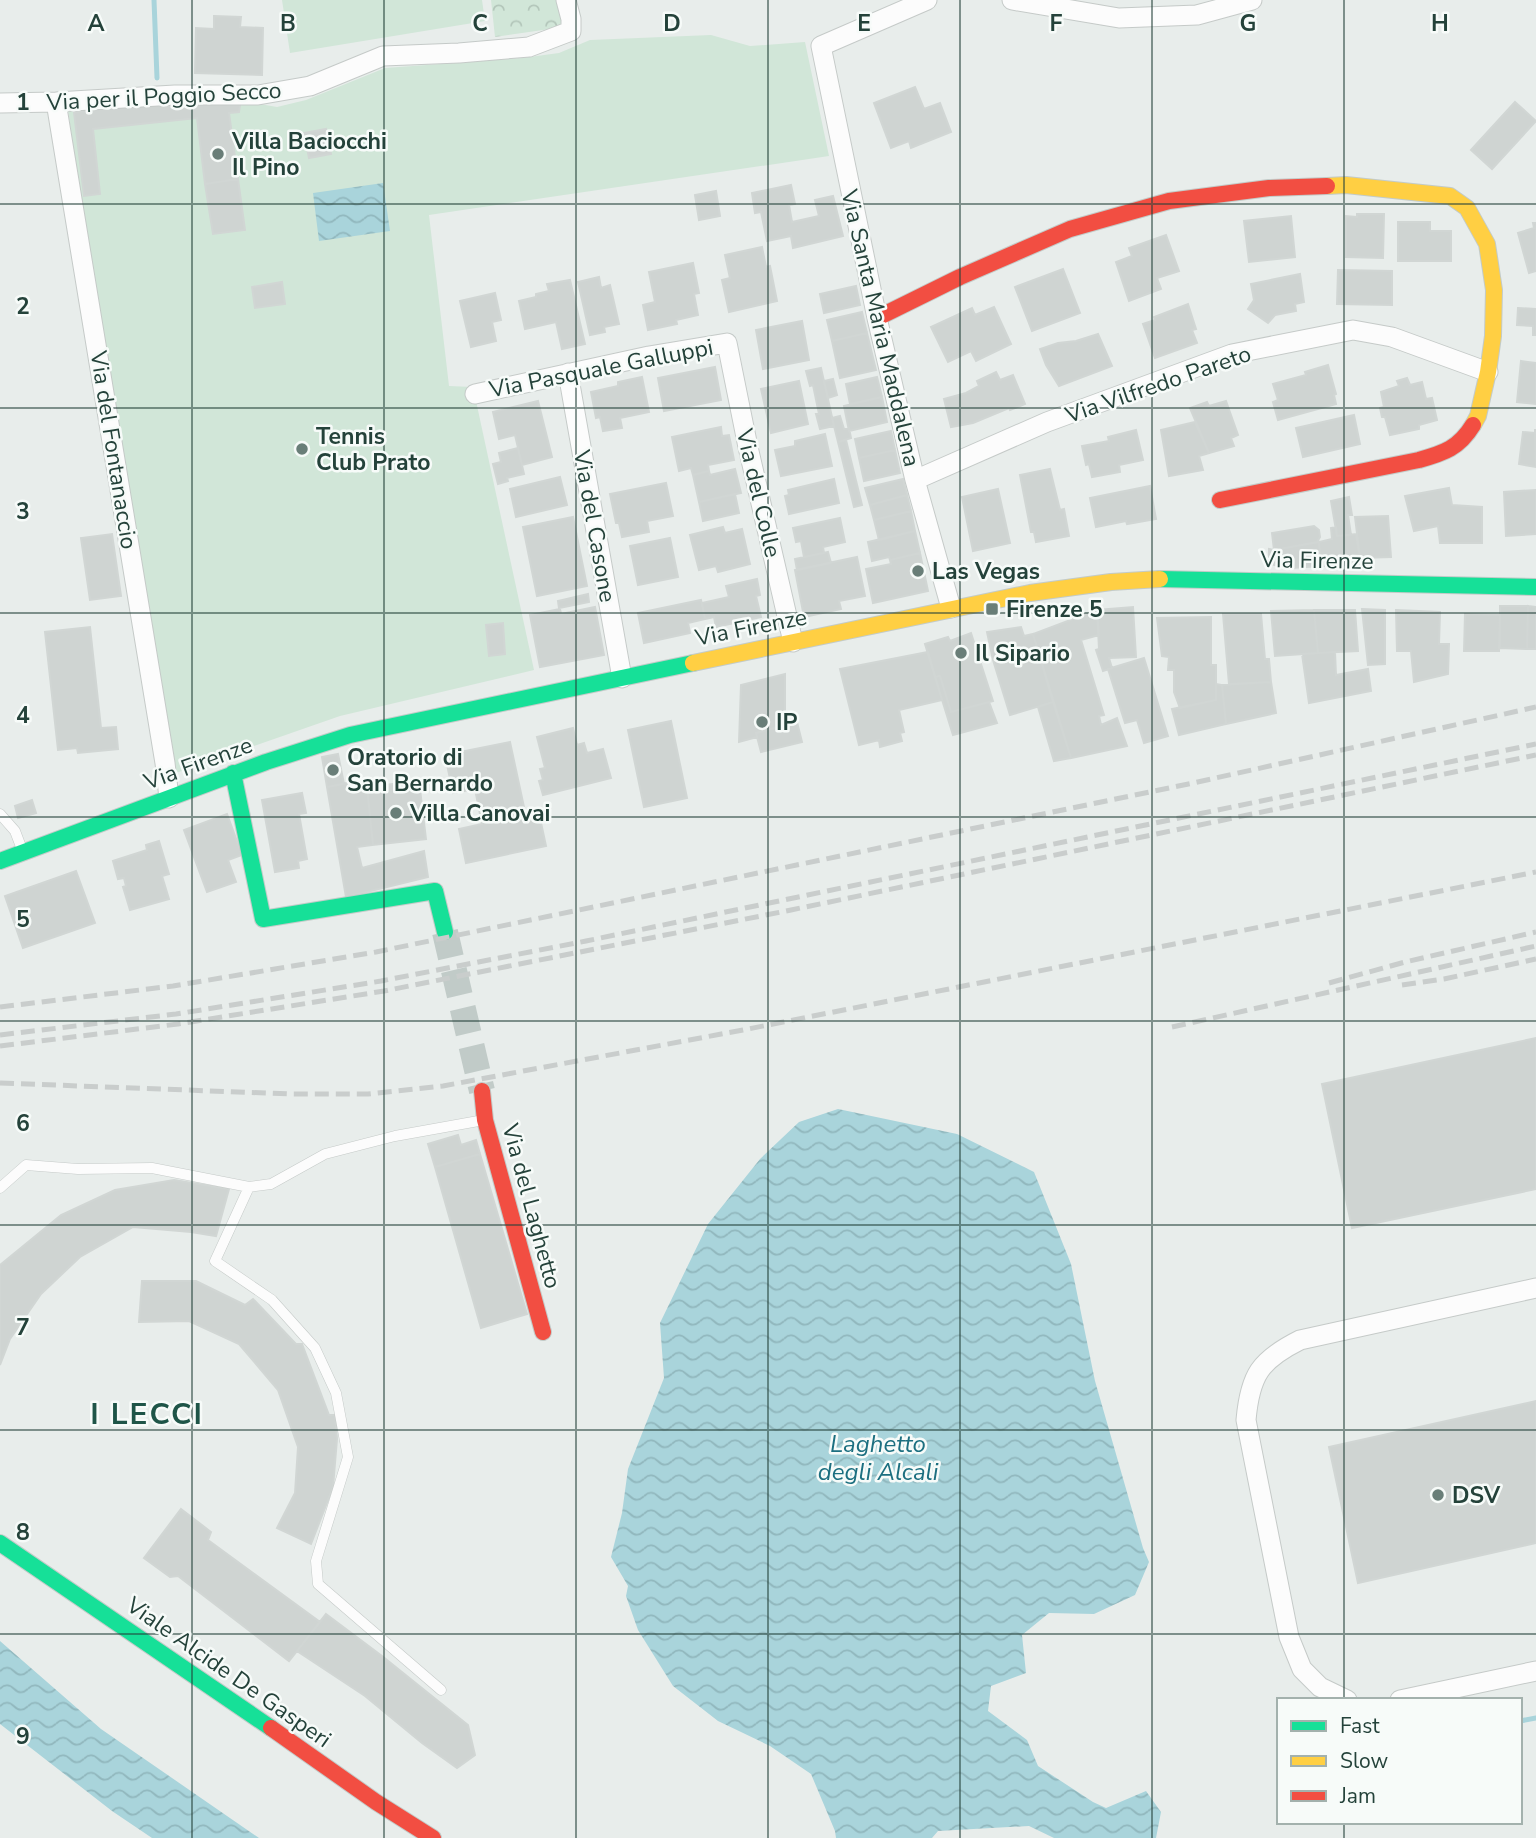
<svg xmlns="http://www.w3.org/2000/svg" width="1536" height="1838" font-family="'Nunito Sans',sans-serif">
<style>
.grass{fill:#d1e6d8}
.forest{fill:url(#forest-crowns)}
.water{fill:url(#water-waves)}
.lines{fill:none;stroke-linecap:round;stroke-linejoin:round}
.stream{stroke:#a9d4db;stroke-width:5}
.building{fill:#cfd4d2;stroke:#d1d6d4;stroke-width:2}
.secondary-tunnel{stroke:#c1cbc8;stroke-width:26;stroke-dasharray:26 13;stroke-linecap:butt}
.lane-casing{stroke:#c5cac8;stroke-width:11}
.street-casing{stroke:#c5cac8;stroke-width:21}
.fast-casing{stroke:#c3cbc8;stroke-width:18}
.slow-casing{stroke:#c3cbc8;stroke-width:18}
.jam-casing{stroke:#c3cbc8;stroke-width:18}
.lane{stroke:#fcfcfc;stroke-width:10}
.street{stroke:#fcfcfc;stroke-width:19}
.fast{stroke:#16e098;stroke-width:16}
.slow{stroke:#ffcf43;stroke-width:16}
.jam{stroke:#f24e42;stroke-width:16}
.rail{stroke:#c9cdcc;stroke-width:5;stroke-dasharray:14 7;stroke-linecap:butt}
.grid{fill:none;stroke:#24423a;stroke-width:2;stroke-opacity:0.55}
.poi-dot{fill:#697e78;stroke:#f7fbf9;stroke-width:2.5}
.labels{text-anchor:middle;stroke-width:5;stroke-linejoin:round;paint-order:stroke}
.street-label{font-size:23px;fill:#24423a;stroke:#f7fbf9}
.poi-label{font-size:23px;font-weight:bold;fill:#24423a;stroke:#f7fbf9;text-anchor:start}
.water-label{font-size:24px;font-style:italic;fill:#1c6f80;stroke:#f7fbf9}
.district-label{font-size:30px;font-weight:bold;letter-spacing:2px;fill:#1f5548;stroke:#f7fbf9}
.grid-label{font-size:23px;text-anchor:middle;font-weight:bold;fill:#24423a;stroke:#f7fbf9;stroke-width:5;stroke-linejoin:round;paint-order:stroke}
</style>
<defs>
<pattern id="forest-crowns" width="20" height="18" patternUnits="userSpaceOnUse" patternTransform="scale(1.75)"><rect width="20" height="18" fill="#d1e6d8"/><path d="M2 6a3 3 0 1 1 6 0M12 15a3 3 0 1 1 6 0" fill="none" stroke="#b3c6ba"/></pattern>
<pattern id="water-waves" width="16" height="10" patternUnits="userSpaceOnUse" patternTransform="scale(1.75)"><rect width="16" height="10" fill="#a9d4db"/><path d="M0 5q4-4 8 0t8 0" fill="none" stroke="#91b7bd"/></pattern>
</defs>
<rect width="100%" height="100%" fill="#e8edeb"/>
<!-- grass -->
<path class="grass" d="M282 0H482L485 21 290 53Z
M711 35 750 46 805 42 829 156 429 215 449 386 473 387 534 670 340 716 176 773 126 510 68 110 226 98 277 107 306 100 385 68 522 58 559 53 590 40Z"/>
<!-- forest -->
<path class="forest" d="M491 0H558L564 27 495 37Z"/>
<!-- water -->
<path class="water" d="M383 183 390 231 319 241 313 193Z
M838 1109 957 1134 1034 1172 1071 1264 1095 1381 1143 1548 1149 1562 1135 1595 1094 1614 1049 1613 1022 1635 1026 1673 991 1686 988 1711 1027 1740 1038 1766 1093 1802 1106 1808 1146 1791 1161 1812 1156 1838H1054L1029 1826 938 1831 932 1838H836L835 1831 811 1774 770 1746 718 1721 673 1686 638 1630 626 1596 628 1586 611 1557 622 1513 628 1469 664 1378 660 1323 708 1224 760 1159 799 1122Z
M0 1641 101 1729 259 1838H152L112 1811 0 1724Z"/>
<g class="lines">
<!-- stream -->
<path class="stream" d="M154 0 157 78
M1520 1721 1536 1718"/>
</g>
<!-- building -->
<path class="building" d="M214 16 241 17 240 27 263 28 262 75 195 73 196 28 214 29Z
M915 87 924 109 940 103 951 132 911 148 909 141 891 148 874 103Z
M153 101H228V105H240L239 112 229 113 238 179 205 184 197 118 93 129 100 194 84 196 74 112Z
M1515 102 1536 121 1492 169 1471 150Z
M326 129 331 154 309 158 304 133Z
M238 179 245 230 213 234 205 184Z
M791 185 795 204 789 205 792 222 819 216 815 200 833 196 843 236 793 248 791 236 767 241 761 212 755 213 752 193Z
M716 191 720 216 699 220 695 195Z
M1357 214H1384L1383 258 1346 257V216L1357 217Z
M1291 216 1295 257 1249 262 1244 221Z
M1398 222H1430V231H1451V261H1398Z
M1533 223H1536V271L1529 273 1518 233 1534 228Z
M1166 235 1179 271 1157 278 1161 289 1129 301 1116 262 1132 256 1129 248Z
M762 247 766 267 770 266 777 301 729 312 722 280 730 278 725 255Z
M693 263 699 293 694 294 698 315 676 320 677 324 648 330 643 305 655 302 649 272Z
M1063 269 1080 313 1032 331 1015 287Z
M1338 270 1392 271V305L1337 304Z
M1300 274 1304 302 1295 304 1296 311 1275 315 1268 323 1248 309 1254 300 1251 284Z
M599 277 601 288 610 285 619 324 604 327 605 332 590 335 578 282Z
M570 280 585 344 562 349 556 322 525 329 519 301 536 297V294L549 291 547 284Z
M282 282 285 304 255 308 252 287Z
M856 286 860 305 824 313 820 294Z
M495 293 501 320 492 322 496 341 471 347 460 301Z
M1188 304 1196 329 1192 330 1197 343 1155 358 1143 324 1155 320 1154 317Z
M994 307 1011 344 976 361 971 351 948 362 931 327 972 308 975 315Z
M1518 308 1536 309V335H1533V326L1517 325Z
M862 312 867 333 832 341 827 320Z
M802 321 809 360 763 369 756 330Z
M867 333 876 370 840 378 832 341Z
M1098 334 1112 366 1059 386 1046 365 1040 349 1058 343 1076 341Z
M1521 361 1536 363V404L1517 402Z
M1328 365 1336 394 1334 395 1336 404 1278 420 1273 402 1278 400 1273 384 1306 375 1305 372Z
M715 367 721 400 664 411 658 378Z
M821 368 834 426 820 429 816 414H819L813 385 810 386 806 371Z
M996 372 1000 380 1013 375 1025 404 1010 410 1009 408 973 423 951 427 944 399 966 393 979 386 977 381Z
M642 377 649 412 620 418 622 428 603 431 600 417 596 418 591 392 618 386V382Z
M877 377 882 397 850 404 846 384Z
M1407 378 1410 385 1422 382 1426 399 1432 398 1437 420 1419 425V429L1390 435 1385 417H1382L1380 408 1384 407 1381 392 1399 386 1397 381Z
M833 379 837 395 828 398 824 381Z
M799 381 808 424 771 433 761 389Z
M882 397 887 422 849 431 844 406Z
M538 401 552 457 522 465 515 435 499 439 493 412Z
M1226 401 1238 435 1231 438 1234 446 1209 453 1190 408 1207 402 1209 406Z
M1354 415 1360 444 1303 457 1296 428Z
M840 416 844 429 849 428 851 438 838 442 832 418Z
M1195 422 1209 453 1199 456 1203 470 1169 476 1161 430Z
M721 427 722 436 729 435 734 460 708 465 709 471 693 475 691 468 679 471 672 437Z
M1535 429 1536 467 1519 464 1523 432 1535 433Z
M1136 430 1143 460 1119 465 1120 472 1092 477 1089 464 1086 465 1082 446 1109 441 1108 437Z
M891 431 895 450 859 458 855 439Z
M825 434 832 466 781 476 775 450 795 446V441Z
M846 440 862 505 854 507 838 442Z
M518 448 524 474 507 478 508 481 498 484 493 464 501 462 499 453Z
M895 450 900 473 864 481 859 458Z
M735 469 741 493 699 502 693 475 709 471 710 475Z
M1050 469 1060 510 1064 509 1069 536 1036 542 1034 532H1031L1020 475Z
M560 477 567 505 516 517 510 489Z
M834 479 839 503 789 514 785 496 789 495 788 490Z
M903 479 907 495 870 505 865 488Z
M666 483 673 516 647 521 649 532 622 537 619 523H616L610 494Z
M1150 486 1156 519 1127 524 1126 521 1096 527 1090 498Z
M1449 488 1452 505 1482 507V543H1440L1438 526 1414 531 1405 496Z
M998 489 1010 543 973 551 962 497Z
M1536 490V534L1506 536 1504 492Z
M735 494 739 513 703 521 699 502Z
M907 495 911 511 874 520 870 505Z
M1349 497 1352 515H1348L1351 535 1337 536 1331 501Z
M911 511 915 531 879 540 874 520Z
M1388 516 1391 557 1360 558 1355 517Z
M573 517 587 586 537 596 523 527Z
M840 518 845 542 823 547 824 553 804 557 801 541 796 542 793 528Z
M1314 526 1319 530 1320 537 1317 542 1274 550 1272 533Z
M723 527 725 533 742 529 750 564 718 572 716 566 699 570 690 535Z
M1336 527 1337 536 1356 534 1361 564 1321 566 1319 542 1332 539 1331 528Z
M915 531 920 553 890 560 889 557 872 561 868 542Z
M112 534 121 596 90 600 81 538Z
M670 538 678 577 638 585 630 546Z
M1319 542 1321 566 1291 568 1269 564V549L1274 550Z
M828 552 831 563 797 570 795 559Z
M920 553 928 591 873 603 866 569 891 564 890 560Z
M857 557 865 596 839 601 841 609 804 617 795 570Z
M757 579 760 595 756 596 761 617 716 627 714 617 705 619 702 603 729 597 726 586Z
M588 594 589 602 559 608 558 601Z
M701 600 705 619 688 623 690 633 644 643 638 613Z
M1500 606H1528L1527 649 1500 648Z
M1528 606 1536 607V649H1527Z
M595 607 604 655 540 667 530 615 560 609 561 614Z
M1133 607 1136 657 1109 658 1112 668 1103 671 1096 650 1099 649 1097 610Z
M1362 609 1385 610V664L1368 665Z
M1097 610 1099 635 1081 640 1104 715 1099 716 1101 725 1117 718 1127 746 1071 758 1033 634Z
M1314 610 1318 653 1275 656 1271 611Z
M1314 610H1355L1358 651 1318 653Z
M1396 610 1440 612 1439 644H1449L1448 674 1414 682 1411 651H1397Z
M1223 614H1261L1265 659H1269L1271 682 1229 684Z
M1465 614 1500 615 1499 651H1464Z
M1211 617V665H1216V700L1180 708 1174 692V670H1168L1169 657 1162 656 1157 618Z
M503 623 505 654 489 656 486 625Z
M90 627 101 728 116 727 118 749 78 753 77 748 58 750 45 632Z
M1021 627 1024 636 1033 634 1053 702 1010 715 993 660 987 632Z
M971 633 993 701 951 712 940 676 935 677 925 644 948 637 950 641Z
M928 652 942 700 899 710 904 732 900 733 902 741 880 747 879 740 859 745 840 669Z
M1335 652 1336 675 1368 669 1371 691 1309 703 1302 654Z
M1144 658 1168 736 1144 743 1137 720 1125 723 1108 669Z
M785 674V725L756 733 757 737 739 742 741 685Z
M940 676 951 712 989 702 997 723 953 735 935 677Z
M1271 682 1276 713 1226 724 1222 685Z
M1216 684 1222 685 1226 724 1179 735 1172 709 1216 700Z
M1053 702 1071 758 1054 761 1038 707Z
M671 721 687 798 644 807 628 730Z
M797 722 802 742 761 752 756 733Z
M573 728 577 745 584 743 587 753 603 749 611 778 543 795 539 781 543 780 540 769 545 768 537 737Z
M510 742 527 821 540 818 546 846 466 863 459 829 482 824 475 789 453 793 445 755Z
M338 754 344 784 327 787 322 757Z
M419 781 426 839 373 845 367 787Z
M347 783 349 790 367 787 373 845 357 847 362 868 424 851 428 877 346 897 327 787Z
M302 793 306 813 299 814 307 859 298 861 299 868 275 872 262 800Z
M32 800 36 813 18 818 15 806Z
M227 814 242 855 228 860 236 882 207 892 184 830Z
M159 841 169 874 162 876 169 899 130 910 123 887 126 886 124 878 118 879 113 861 147 850 146 845Z
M76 871 95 923 23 948 5 896Z
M1536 1038V1189L1352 1228 1322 1084Z
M458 1135 461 1145 476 1140 480 1154 435 1167 428 1144Z
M480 1154 527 1314 481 1328 435 1167Z
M174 1180 229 1189 216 1236 191 1232 133 1227 80 1257 41 1294 10 1339 0 1365V1265L61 1215 115 1190Z
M142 1281H196L245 1305 253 1299 296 1344H302L329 1415H335L337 1439 333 1487 311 1544 277 1528 295 1493 298 1447 278 1390 239 1344 189 1321 139 1322Z
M1536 1401V1543L1358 1583 1329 1447Z
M181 1509 211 1532 208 1540 320 1622 289 1661 178 1576 170 1577 144 1558Z
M326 1614 382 1656 468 1725 475 1755 457 1768 422 1743 365 1696 297 1651Z"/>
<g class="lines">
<!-- secondary-tunnel -->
<path class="secondary-tunnel" d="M445 932 482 1091"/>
<defs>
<path id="lane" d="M0 814 15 831 23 852
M249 1187 215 1261 272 1300 315 1348 336 1393 348 1457 316 1561 318 1584 441 1690
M0 1188 26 1165 78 1169 152 1168 249 1187 271 1184 325 1154 395 1136 484 1120"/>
<path id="street" d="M927 0 821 46 877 318 915 480 951 608
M1012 0 1119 18 1197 15 1252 0
M56 102 165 763 169 798
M0 103 56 102 175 95H258L310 86 383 56 459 53 529 47 571 31V19L566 0
M568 373 622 678
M475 394 649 356 727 343 748 447 793 642
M915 480 1047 422 1232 354 1353 330 1392 337 1488 372
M1347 1700 1320 1687 1302 1669 1289 1637 1246 1420C1250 1375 1260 1360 1300 1340L1536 1288
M1400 1700 1536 1671"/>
<path id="fast" d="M1160 579 1536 587
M233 773 263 919 435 891 445 932
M0 861 266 762 350 735 693 663
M0 1543 271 1728"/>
<path id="slow" d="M1327 186 1346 185 1450 196 1467 208 1487 244 1494 290 1493 336 1488 372 1478 416 1473 425
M693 663 1030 593 1111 582 1160 579"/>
<path id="jam" d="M877 318 960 277 1070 229 1169 201 1269 188 1327 186
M1220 500 1419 460C1444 453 1459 448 1473 425
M482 1091 485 1120 543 1332
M271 1728 376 1802 433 1838"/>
</defs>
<!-- lane casing -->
<use href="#lane" class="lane-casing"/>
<!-- street casing -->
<use href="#street" class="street-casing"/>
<!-- fast casing -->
<use href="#fast" class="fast-casing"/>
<!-- slow casing -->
<use href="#slow" class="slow-casing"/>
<!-- jam casing -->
<use href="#jam" class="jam-casing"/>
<!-- lane -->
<use href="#lane" class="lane"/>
<!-- street -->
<use href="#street" class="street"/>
<!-- fast -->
<use href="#fast" class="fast"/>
<!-- slow -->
<use href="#slow" class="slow"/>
<!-- jam -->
<use href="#jam" class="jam"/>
<!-- rail -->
<path class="rail" d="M1329 983 1405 962 1536 932
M1402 985 1444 979 1536 959
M0 1007 173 986 376 952 1193 783 1536 707
M1172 1027 1536 946
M0 1035 176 1014 381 981 586 941 1536 744
M0 1046 178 1024 384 991 791 910 1536 755
M0 1083 292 1094H368L443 1086 743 1030 1536 872"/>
</g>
<!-- grid -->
<path class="grid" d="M192 0V1838M384 0V1838M576 0V1838M768 0V1838M960 0V1838M1152 0V1838M1344 0V1700M0 204H1536M0 408H1536M0 613H1536M0 817H1536M0 1021H1536M0 1225H1536M0 1430H1536M0 1634H1536M1344 1822V1838"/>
<!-- markers -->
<g class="poi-dot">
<circle cx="218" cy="154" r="7"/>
<circle cx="302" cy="449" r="7"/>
<circle cx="918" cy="571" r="7"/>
<rect x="985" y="602" width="14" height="14" rx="3.5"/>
<circle cx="961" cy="653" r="7"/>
<circle cx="762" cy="722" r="7"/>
<circle cx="333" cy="770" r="7"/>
<circle cx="396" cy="813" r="7"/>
<circle cx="1438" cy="1495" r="7"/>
</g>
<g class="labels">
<!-- street labels -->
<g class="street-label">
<text transform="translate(164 96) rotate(-3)" y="8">Via per il Poggio Secco</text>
<text transform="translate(881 328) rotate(77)" y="8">Via Santa Maria Maddalena</text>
<text transform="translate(601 368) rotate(-11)" y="8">Via Pasquale Galluppi</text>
<text transform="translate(1158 384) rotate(-19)" y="8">Via Vilfredo Pareto</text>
<text transform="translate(114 450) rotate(81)" y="8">Via del Fontanaccio</text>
<text transform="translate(759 493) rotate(77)" y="8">Via del Colle</text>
<text transform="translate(595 526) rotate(80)" y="8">Via del Casone</text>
<text transform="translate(1317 560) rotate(1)" y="8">Via Firenze</text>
<text transform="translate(751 627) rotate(-11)" y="8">Via Firenze</text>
<text transform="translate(198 763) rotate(-20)" y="8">Via Firenze</text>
<text transform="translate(532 1206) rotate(75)" y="8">Via del Laghetto</text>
<text transform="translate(229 1672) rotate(35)" y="8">Viale Alcide De Gasperi</text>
</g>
<!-- poi labels -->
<g class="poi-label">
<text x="232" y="149">Villa Baciocchi<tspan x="232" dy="26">Il Pino</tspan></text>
<text x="316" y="444">Tennis<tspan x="316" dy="26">Club Prato</tspan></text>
<text x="932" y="579">Las Vegas</text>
<text x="1006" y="617">Firenze 5</text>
<text x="975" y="661">Il Sipario</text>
<text x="776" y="730">IP</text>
<text x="347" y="765">Oratorio di<tspan x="347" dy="26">San Bernardo</tspan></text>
<text x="410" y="821">Villa Canovai</text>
<text x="1452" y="1503">DSV</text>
</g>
<!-- water labels -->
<g class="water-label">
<text x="878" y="1452">Laghetto<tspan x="878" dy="28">degli Alcali</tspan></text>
</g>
<!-- district labels -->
<g class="district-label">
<text x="147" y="1424">I LECCI</text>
</g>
</g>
<g class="grid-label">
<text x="96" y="31">A</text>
<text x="288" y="31">B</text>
<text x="480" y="31">C</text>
<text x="672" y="31">D</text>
<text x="864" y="31">E</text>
<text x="1056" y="31">F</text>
<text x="1248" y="31">G</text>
<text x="1440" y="31">H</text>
<text x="23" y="110">1</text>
<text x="23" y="314">2</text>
<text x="23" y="519">3</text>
<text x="23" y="723">4</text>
<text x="23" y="927">5</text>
<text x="23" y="1131">6</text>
<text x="23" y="1335">7</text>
<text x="23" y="1540">8</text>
<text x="23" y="1744">9</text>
</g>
<!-- legend -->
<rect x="1277" y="1698" width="245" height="126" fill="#f7fbf9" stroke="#a3b1ad" stroke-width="2"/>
<rect x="1291" y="1721" width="35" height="10" fill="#16e098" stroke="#a3b1ad" stroke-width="2"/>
<text x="1340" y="1733" font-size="21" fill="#24423a">Fast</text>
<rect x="1291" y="1756" width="35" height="10" fill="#ffcf43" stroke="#a3b1ad" stroke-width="2"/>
<text x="1340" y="1768" font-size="21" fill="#24423a">Slow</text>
<rect x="1291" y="1791" width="35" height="10" fill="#f24e42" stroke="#a3b1ad" stroke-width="2"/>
<text x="1340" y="1803" font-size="21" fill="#24423a">Jam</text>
</svg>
